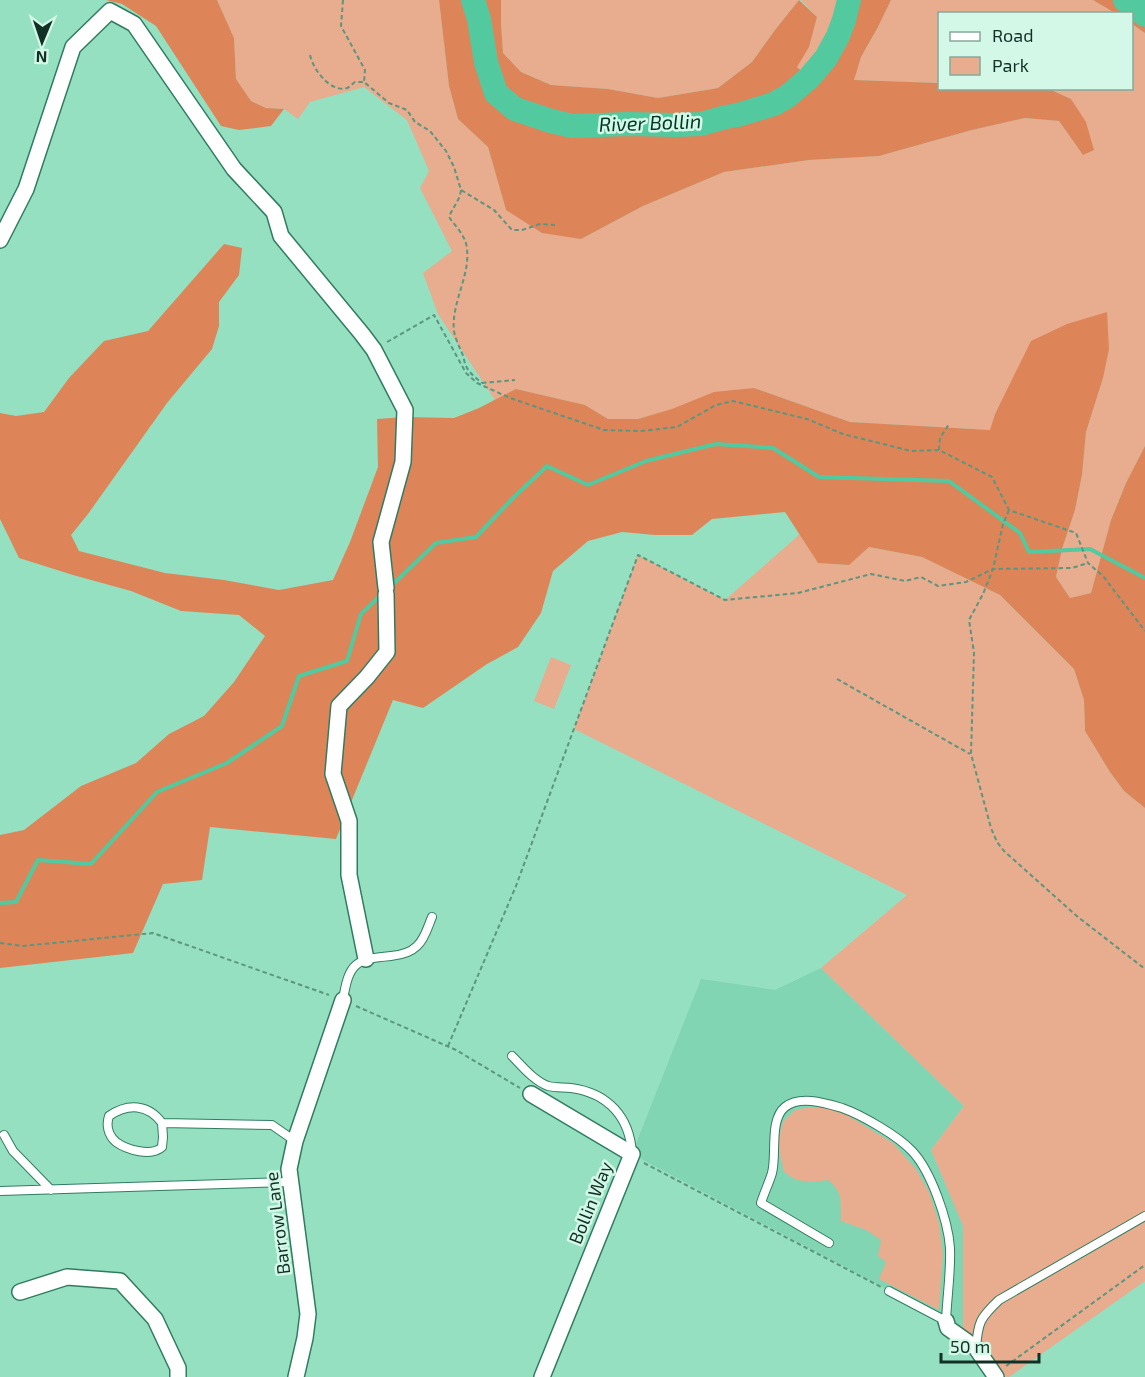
<svg xmlns="http://www.w3.org/2000/svg" width="1145" height="1377" font-family="'Exo 2',sans-serif">
<style>
.built{fill:#81d5b3}
.green{fill:#e8ac8f}
.forest{fill:#dd8559}
.lines{fill:none;stroke-linecap:round;stroke-linejoin:round}
.stream{stroke:#52c99e;stroke-width:4}
.river{stroke:#52c99e;stroke-width:24}
.service-casing{stroke:#317c61;stroke-width:10}
.minor-casing{stroke:#317c61;stroke-width:18}
.path{stroke:#5d957f;stroke-width:2;stroke-dasharray:4.5 3;stroke-linecap:butt}
.service{stroke:#fff;stroke-width:8}
.minor{stroke:#fff;stroke-width:15}
.labels{text-anchor:middle;stroke-width:5;stroke-linejoin:round;paint-order:stroke}
.street-label{font-size:18px;fill:#123126;stroke:#d4f8e8}
.water-label{font-size:20px;font-style:italic;fill:#003726;stroke:#d4f8e8}
</style>
<rect width="100%" height="100%" fill="#95e0c1"/>
<!-- built -->
<path class="built" d="M821 968 964 1106 931 1150 963 1225V1330L632 1154 701 979 775 990Z"/>
<!-- green -->
<path class="green" d="M217 0H439L449 86 458 119 488 147 506 210 581 239 643 206 724 172 809 160 879 156 972 130 1025 118 1059 121 1083 155 1071 99 1049 89 1132 88V24L1145 33V446L1126 483 1111 520 1091 593 1070 598 1056 577 1062 549 1075 510 1082 475 1086 432 1103 378 1032 341 995 414 991 430 850 422 754 388 638 419H608L585 405 516 389 495 400 438 314 423 273 452 251 420 188 429 171 407 120 364 87 310 102 298 119 284 109 266 108 251 101 236 79 234 38Z
M501 0H799L775 30 752 62 718 88 658 98 608 89 551 85 521 72 503 53 501 23Z
M801 0H849C841 35 832 51 809 78L797 67 809 46 817 17Z
M891 0H1093L1115 13 940 14 939 83 853 80 861 57 878 27Z
M800 534 818 563 848 565 869 547 922 557 1000 595 1074 669 1084 700 1085 731 1110 772 1124 791 1145 808V1281L1009 1377H1006L977 1337 963 1330V1226L931 1150 964 1106 821 968 907 895 574 729 638 555 725 600Z
M551 657 571 665 554 709 534 701Z
M810 1107H825L847 1115 893 1143 916 1169 929 1192 939 1223 943 1254 939 1310 879 1279 886 1262 878 1256 881 1240 866 1230 841 1221C840 1202 844 1193 828 1180L813 1182 796 1180 784 1172 780 1155 779 1139 783 1122 795 1110Z"/>
<!-- forest -->
<path class="forest" d="M106 0H217L234 38 236 79 251 101 266 108 284 109 271 126 239 130 221 126 156 26 122 4Z
M439 0H501V23L503 53 521 72 551 85 608 89 658 98 718 88 752 62 775 30 799 0 817 17 809 47 797 67 809 78 826 58 838 36 849 0H891L878 27 861 57 854 80 939 83 940 88 1049 89 1071 99 1086 122 1094 150 1083 155 1059 121 1025 118 972 130 879 156 809 160 724 172 643 206 581 239 542 233 506 210 488 147 458 119 449 86Z
M1093 0H1145V33L1132 24V14L1115 13Z
M224 244 242 248 239 275 219 302V326L212 349 167 403 88 514 71 535 79 551 165 573 224 580 279 590 333 580 350 542 378 467 377 419 406 417 454 418 479 408 516 389 585 405 608 419H638L672 409 714 392 754 388 850 422 990 430 995 414 1031 341 1067 324 1107 312 1109 349 1103 378 1086 432 1082 475 1075 510 1062 549 1056 577 1070 598 1091 593 1111 520 1126 483 1145 446V808L1124 791 1110 772 1085 731 1084 700 1074 669 1000 595 922 557 869 547 849 565 818 563 785 512 712 519 692 535H655L622 532 588 541 553 571 541 613 518 647 487 664 423 708 393 700 336 839 210 827 202 880 163 884 133 953 0 968V835L24 830 81 786 136 763 169 734 204 716 234 682 265 636 239 615 181 611 131 591 73 575 19 558 0 519V413L16 416 44 412 69 378 104 341 148 331Z"/>
<g class="lines">
<!-- stream -->
<path class="stream" d="M391 586 436 543 476 537 513 498 547 466 588 485 646 461 716 444 773 448 819 477 949 481 1020 533 1029 552 1090 549 1145 578
M0 903 16 902 38 860 91 864 157 792 227 763 282 726 299 676 347 661 361 614 381 595"/>
<!-- river -->
<path class="river" d="M473 0 479 19 486 62 496 93 515 109 551 121 572 126 628 124 676 125 701 124 726 117 738 115 774 104 788 96 809 78 826 58 838 36 844 20 849 0
M1125 0 1145 15"/>
<defs>
<path id="service" d="M343 1000C349 963 355 959 391 956 401 955 410 953 417 946 425 939 428 926 432 917
M512 1056C522 1066 534 1081 548 1086 556 1088 564 1087 571 1088 608 1093 630 1117 632 1154
M162 1123C148 1104 128 1103 109 1116 106 1125 108 1135 116 1142 127 1150 152 1157 162 1147L163 1137 162 1123 272 1125 295 1141
M4 1135 13 1151 51 1190
M0 1191 290 1182
M829 1243 761 1203C764 1193 769 1183 772 1173 777 1154 769 1120 785 1107 800 1095 825 1103 842 1108 862 1115 898 1136 912 1151 931 1171 948 1220 950 1248 951 1272 947 1297 946 1321L889 1291
M976 1348C978 1322 980 1318 999 1300L1145 1216"/>
<path id="minor" d="M0 240 26 189 73 47 110 11 134 24 234 169 274 212 281 236 362 334 374 350 405 410 403 462 381 542 386 588
M366 959 349 875V821L333 774 339 706 367 677 387 652 386 594
M531 1094 632 1154 542 1377
M20 1292 67 1277 120 1281 155 1319 178 1368V1377
M946 1321 948 1328 976 1348 996 1377
M296 1377 305 1338 308 1314 289 1169 295 1141 343 1000"/>
</defs>
<!-- service casing -->
<use href="#service" class="service-casing"/>
<!-- minor casing -->
<use href="#minor" class="minor-casing"/>
<!-- path -->
<path class="path" d="M343 0 341 26 365 70 364 82 389 103 407 110 415 122 430 131 446 151 454 167 461 190 494 210 512 230H522L540 224 555 225
M310 55C313 69 330 93 347 88 350 87 352 84 355 82H364
M461 190C460 200 453 207 449 217 456 227 466 236 467 249 470 277 451 303 454 331 455 338 459 346 462 353 464 357 464 362 466 366 469 373 476 378 482 383
M387 342 434 315 466 373 477 383 510 398 604 430 641 431 677 427 716 405 733 401 807 419 843 434 911 451 939 450 992 477 1009 510 1076 533 1088 563 1103 576 1145 631
M482 383 515 380
M939 450 940 438 949 424
M1009 510 1003 524 993 569 983 594 969 620 974 653 971 754 991 828 997 842 1004 851 1078 917 1145 969
M837 679 970 754
M0 943 23 946 153 933 329 995
M356 1006 456 1050 520 1088
M448 1046 516 886 638 555 725 600 798 593 871 574 905 581 921 577 938 586 966 582 993 569 1072 568 1088 563
M644 1163 881 1287
M1006 1366 1145 1265"/>
<!-- service -->
<use href="#service" class="service"/>
<!-- minor -->
<use href="#minor" class="minor"/>
</g>
<g class="labels">
<!-- street labels -->
<g class="street-label">
<text transform="translate(591 1203) rotate(-68)" y="6">Bollin Way</text>
<text transform="translate(278 1223) rotate(-97)" y="6">Barrow Lane</text>
</g>
<!-- water labels -->
<g class="water-label">
<text transform="translate(650 123) rotate(-2)" y="7">River Bollin</text>
</g>
</g>
<!-- legend -->
<rect x="938" y="12" width="195" height="78" fill="#d4f8e8" stroke="#86a89a" stroke-width="1.5"/>
<rect x="950" y="32" width="30" height="9" fill="#ffffff" stroke="#86a89a" stroke-width="1.5"/>
<text x="992" y="42" font-size="18" fill="#123126">Road</text>
<rect x="950" y="57" width="30" height="18" fill="#e8ac8f" stroke="#86a89a" stroke-width="1.5"/>
<text x="992" y="72" font-size="18" fill="#123126">Park</text>
<!-- north arrow -->
<g transform="translate(42 42) rotate(182)" stroke="#d4f8e8" stroke-width="4.5" paint-order="stroke">
<path d="M0-4.5L10 22L0 15L-10 22Z" fill="#123126"/>
<text y="-9" font-size="16" font-weight="bold" text-anchor="middle" fill="#123126">N</text>
</g>
<!-- scale -->
<path d="M941 1353v9h98v-9" fill="none" stroke="#123126" stroke-width="3"/>
<text x="950" y="1353" font-size="18" fill="#123126" stroke="#d4f8e8" stroke-width="4.5" paint-order="stroke">50 m</text>
</svg>
